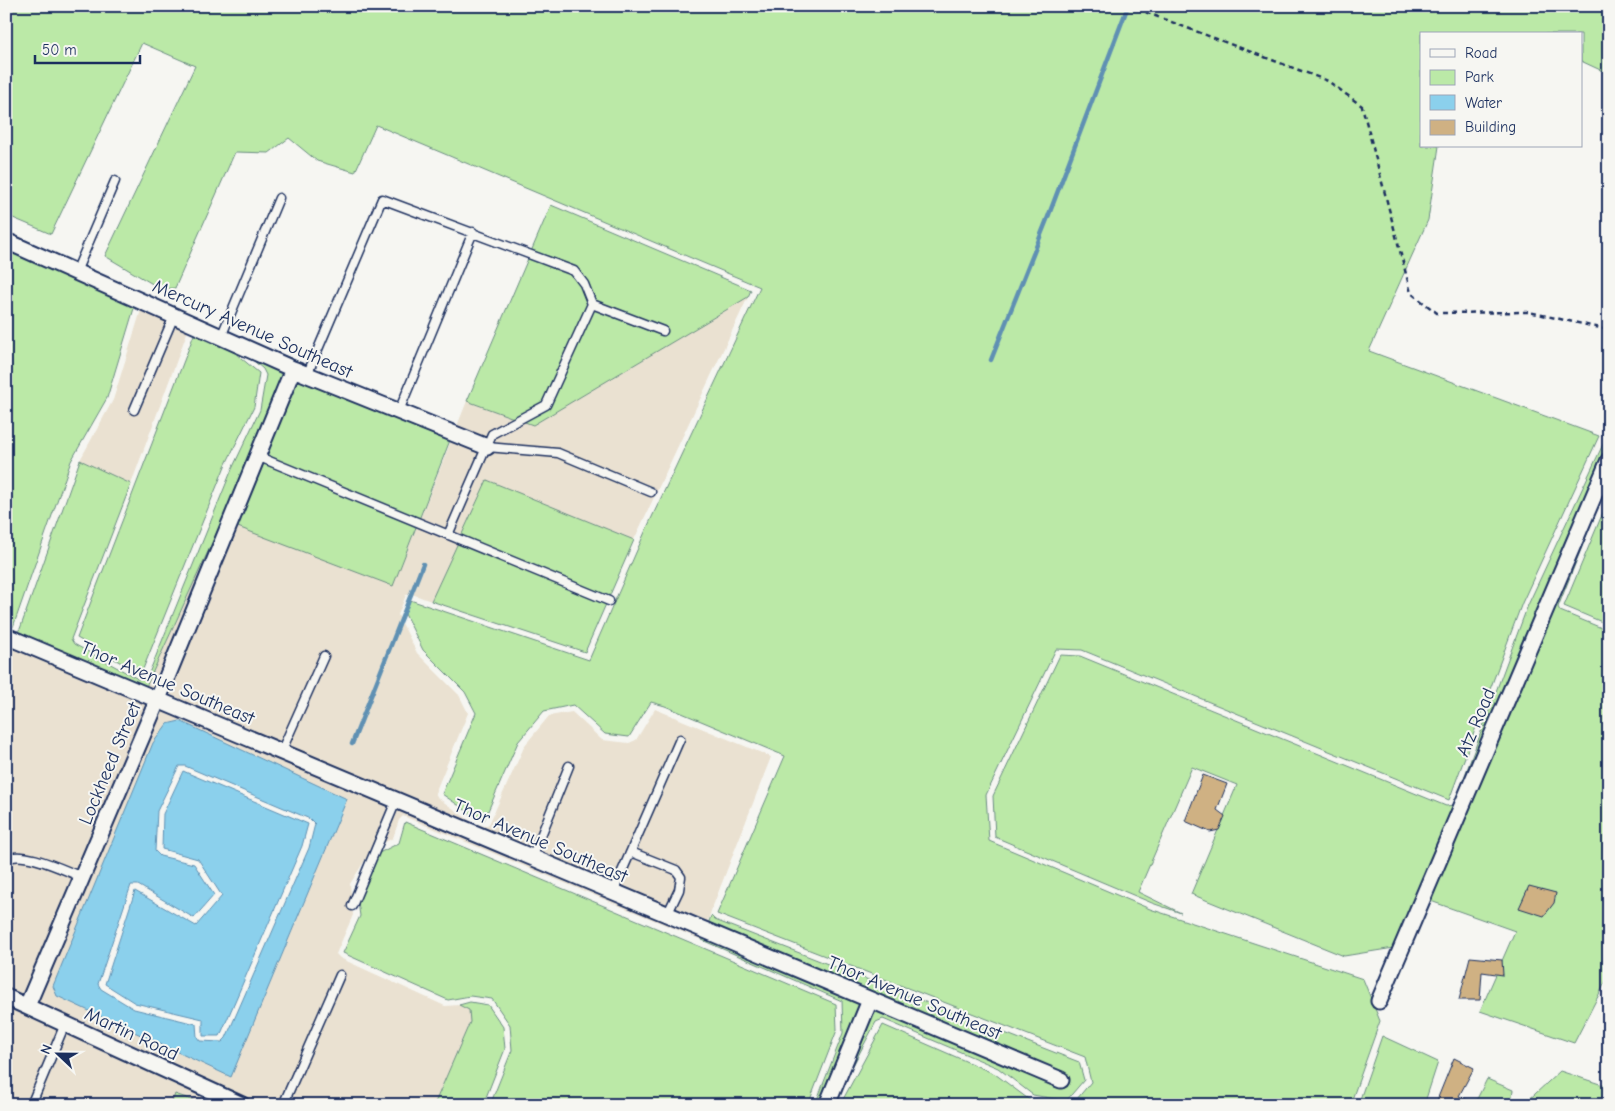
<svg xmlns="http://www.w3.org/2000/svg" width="1615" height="1111" font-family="'Comic Neue',sans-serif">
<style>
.built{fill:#eae1d1;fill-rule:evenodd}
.green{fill:#bbe9a7;stroke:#6b8c82}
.water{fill:#8bd0ec;stroke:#5e90b3;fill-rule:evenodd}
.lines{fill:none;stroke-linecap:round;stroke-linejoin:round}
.stream{stroke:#5e90b3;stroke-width:4.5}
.building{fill:#cfb183;stroke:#1b2f5e}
.lane-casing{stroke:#1b2f5e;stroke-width:11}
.street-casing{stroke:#1b2f5e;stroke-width:19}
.path{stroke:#1b2f5e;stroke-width:2.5;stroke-dasharray:5 4;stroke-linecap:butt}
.lane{stroke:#f6f6f2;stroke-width:8}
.street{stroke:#f6f6f2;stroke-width:15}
.labels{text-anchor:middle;stroke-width:4;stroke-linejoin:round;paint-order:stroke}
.street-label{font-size:19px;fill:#1b2f5e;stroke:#f6f6f2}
</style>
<rect width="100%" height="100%" fill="#f6f6f2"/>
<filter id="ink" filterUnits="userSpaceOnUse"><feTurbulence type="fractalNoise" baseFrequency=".02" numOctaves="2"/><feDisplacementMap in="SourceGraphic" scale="10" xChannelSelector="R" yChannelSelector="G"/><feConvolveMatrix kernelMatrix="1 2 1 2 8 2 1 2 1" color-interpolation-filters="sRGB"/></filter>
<g filter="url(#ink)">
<!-- built -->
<path class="built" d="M748 297 634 540 487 480 431 601 412 594 406 595 398 615 417 653 459 695 468 713 435 793 438 798 472 822 484 826 489 824 525 745 549 716 572 712 602 740 629 743 636 740 655 709 771 757 711 911 702 940 403 816 399 820 393 838 372 849 350 884 353 915 336 954 340 958 445 1006 459 1005 469 1010 470 1022 434 1105H207L176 1094 171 1105H6V631L139 702 222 520 393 586 467 401 533 425ZM180 721 347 799 231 1076 53 986 167 724Z
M142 307 188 330 131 484 80 460 113 400Z"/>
<!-- green -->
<path class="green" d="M6 6H1609V74L1581 61V34H1421V146H1439L1428 220 1369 351 1599 436 1522 603 1449 800 1082 650 1056 649 986 795 989 841 1150 909 1363 979 1380 1021 1350 1105H1072L1091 1082 1085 1057 717 914 785 756 665 706 651 702 629 737 605 734 573 705 544 711 518 742 484 820 474 816 442 794 476 713 465 692 423 650 405 614 410 600 589 660 645 532 760 287 376 125 355 172 317 161 289 138 269 153 235 152 175 288 161 289 105 256 195 66 142 43 51 234 6 215Z
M551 205 751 290 748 297 533 425 467 401Z
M6 249 135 305 107 398 71 461 13 627 6 624Z
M202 327 281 354 454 430 393 586 222 521 139 702 6 631 15 633 20 629 80 460 131 484 71 639 74 644 138 679 147 678 232 469 260 410 266 375 263 369 240 349Z
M195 332 235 353 259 373 254 407 225 466 141 674 77 638Z
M1609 439V479L1558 607 1560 611 1609 631V975L1574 1043 1480 1011 1515 931 1425 899 1400 947 1344 956 1191 894 1237 785 1192 767 1138 892 1181 913 1152 903 995 837 993 796 1060 655 1080 656 1446 806 1454 805 1528 605 1605 440Z
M487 480 634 540 585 652 431 601Z
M1609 498V625L1564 606Z
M405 822 836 1004 837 1030 808 1105H490L512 1050 510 1025 492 999 470 996 448 1000 343 953 360 916 356 888 377 854 399 843Z
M711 916 715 920 1079 1062 1084 1080 1066 1101 1033 1095 998 1068 883 1019 876 1022 832 1105H815L843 1033 842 1001 702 940Z
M470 1002 488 1005 503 1027 505 1049 483 1105H434L470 1022 469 1010 459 1005Z
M883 1025 995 1074 1031 1101 1053 1105H840Z
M1382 1036 1438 1062 1424 1105H1358Z
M1560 1071 1609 1087V1105H1523Z
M1487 1079 1513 1090 1510 1105H1474Z
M175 1094 207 1105H171Z"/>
<!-- water -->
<path class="water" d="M180 721 347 799 231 1077 57 996 53 986 153 743 167 724ZM179 766H185L310 819 315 824 309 848 226 1038 222 1042 200 1041 197 1037 196 1024 134 1009 101 989 98 984 131 885H138L194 918 214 895 194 864 160 856 155 851 157 811Z
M183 771 308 824 302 846 220 1036H203V1019L135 1003 105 984 135 891 196 926 222 896 198 859 162 849 163 814Z"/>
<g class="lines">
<!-- stream -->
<path class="stream" d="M991 360 1048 217 1128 6
M352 744 423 564"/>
</g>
<!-- building -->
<path class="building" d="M1203 775 1227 784 1217 810 1225 816 1219 830 1210 832 1185 821Z
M1529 886 1556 893 1554 903 1544 916 1519 908Z
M1470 957 1502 960 1503 975 1482 972 1480 1000H1459Z
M1454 1058 1474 1068 1459 1096 1479 1105H1435Z"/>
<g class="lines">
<defs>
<path id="lane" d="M76 272 115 181
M221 337 279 198
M307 375 382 199 574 271 584 284 592 304
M134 410 174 316
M399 411 473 232
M487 447 558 453 651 492
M257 456 609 601
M448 535 492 434 546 405 592 304 663 331
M281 752 324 656
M631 852 676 870 681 877 679 890 667 915
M532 858 569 766
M6 860C20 848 66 871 82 877
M613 892 680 739
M352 906 396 801
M31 1105 65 1024
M283 1105 340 975"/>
<path id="street" d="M6 241 293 369 487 447
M6 636 1061 1080
M6 997 242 1105
M1379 1001 1609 460
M27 1006 158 699 293 369
M827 1105 870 1000"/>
</defs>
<!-- lane casing -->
<use href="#lane" class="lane-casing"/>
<!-- street casing -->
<use href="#street" class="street-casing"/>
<!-- path -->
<path class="path" d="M1129 6 1328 81 1362 106 1411 293 1437 313 1529 312 1609 330"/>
<!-- lane -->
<use href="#lane" class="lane"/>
<!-- street -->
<use href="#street" class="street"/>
</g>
</g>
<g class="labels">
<!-- street labels -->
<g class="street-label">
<text transform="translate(253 328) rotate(24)" y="7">Mercury Avenue Southeast</text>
<text transform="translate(168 682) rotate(23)" y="7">Thor Avenue Southeast</text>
<text transform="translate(1475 722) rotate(-67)" y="7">Atz Road</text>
<text transform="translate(109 763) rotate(-67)" y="7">Lockheed Street</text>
<text transform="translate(541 840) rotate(23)" y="7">Thor Avenue Southeast</text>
<text transform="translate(915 997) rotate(23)" y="7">Thor Avenue Southeast</text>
<text transform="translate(132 1033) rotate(25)" y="7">Martin Road</text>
</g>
</g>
<!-- margin -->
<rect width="1615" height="1111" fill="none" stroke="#f6f6f2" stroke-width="25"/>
<rect x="12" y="12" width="1590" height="1086" fill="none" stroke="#1b2f5e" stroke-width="2" filter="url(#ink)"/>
<!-- legend -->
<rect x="1420" y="32" width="162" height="115" fill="#f6f6f2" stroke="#9ea6b7"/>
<rect x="1430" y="49" width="25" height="8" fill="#f6f6f2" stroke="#9ea6b7"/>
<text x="1465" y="58" font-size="15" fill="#1b2f5e">Road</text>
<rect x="1430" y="70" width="25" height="15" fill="#bbe9a7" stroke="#9ea6b7"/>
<text x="1465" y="82" font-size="15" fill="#1b2f5e">Park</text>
<rect x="1430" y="95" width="25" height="15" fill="#8bd0ec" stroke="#9ea6b7"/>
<text x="1465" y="108" font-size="15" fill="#1b2f5e">Water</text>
<rect x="1430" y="120" width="25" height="15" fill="#cfb183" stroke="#9ea6b7"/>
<text x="1465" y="132" font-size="15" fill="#1b2f5e">Building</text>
<!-- north arrow -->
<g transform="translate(58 1054) rotate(292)" stroke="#f6f6f2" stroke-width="4" paint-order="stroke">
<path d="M0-4L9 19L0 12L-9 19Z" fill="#1b2f5e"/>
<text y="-8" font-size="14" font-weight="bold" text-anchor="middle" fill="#1b2f5e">N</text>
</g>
<!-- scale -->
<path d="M35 55v8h105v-8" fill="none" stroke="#1b2f5e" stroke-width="2.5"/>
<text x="42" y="55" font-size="15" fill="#1b2f5e" stroke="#f6f6f2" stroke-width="4" paint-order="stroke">50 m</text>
</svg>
